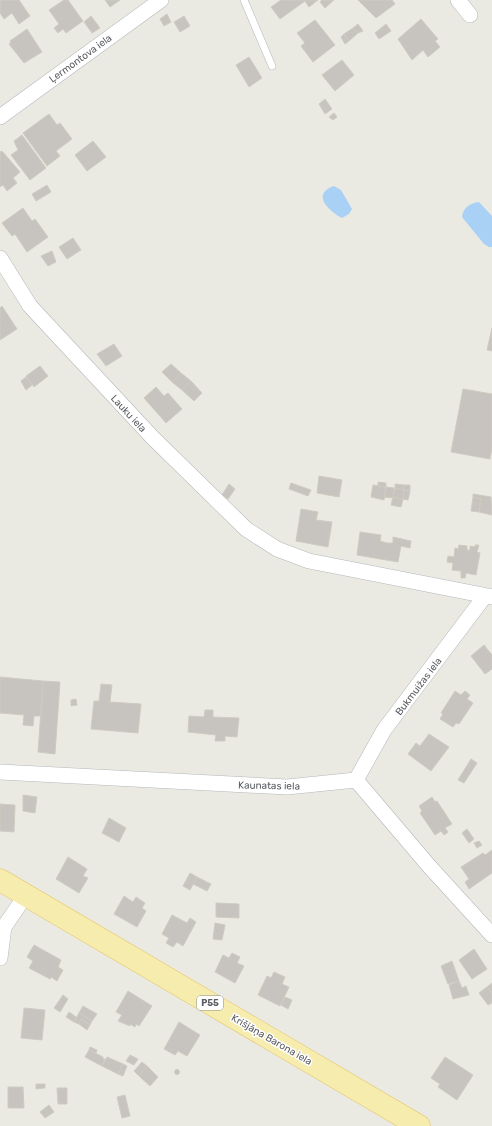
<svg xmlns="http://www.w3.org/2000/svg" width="492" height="1126" font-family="Rubik,sans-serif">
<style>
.water{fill:#a8d1f5}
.building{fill:#c7c4bf;stroke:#cfcbc1}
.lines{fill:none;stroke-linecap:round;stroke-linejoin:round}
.lane-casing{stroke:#b4b7bb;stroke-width:8}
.street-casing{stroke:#b4b7bb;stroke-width:16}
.primary-casing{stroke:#e1c265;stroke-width:23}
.lane{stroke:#fff;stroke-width:7}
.street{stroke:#fff;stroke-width:15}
.primary{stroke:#f6ecad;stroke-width:22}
.labels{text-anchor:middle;stroke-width:3;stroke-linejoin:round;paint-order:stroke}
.shield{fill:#fff;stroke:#8c8e90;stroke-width:1}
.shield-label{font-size:9px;font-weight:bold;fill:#5a5d61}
.street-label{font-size:10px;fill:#5a5d61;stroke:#fff}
</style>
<rect width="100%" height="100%" fill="#ebeae2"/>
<!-- water -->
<path class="water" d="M334 186 341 190 352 209 349 214 342 218C330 212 310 194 334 186Z
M479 202 492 216V247H489L484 244 462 217C463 208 470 203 479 202Z"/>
<!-- building -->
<path class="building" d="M2 0H19L30 16 19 24 12 13 4 19 0 13V1Z
M64 0H68L83 21 66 33 63 29 58 33 54 28 59 24 49 10Z
M105 0H120L110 7Z
M281 0H318L309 7 305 1 280 19 271 7Z
M322 0H334L325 8 320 2Z
M358 0H392L395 4 376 18Z
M167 14 171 22 164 26 160 19Z
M91 16 100 28 92 33 84 22Z
M184 16 190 26 180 32 174 22Z
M421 19 438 39 435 41 440 47 428 57 423 50 412 60 398 39Z
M315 20 335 45 313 62 301 46 305 43 297 33Z
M358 24 363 31 358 33 353 28Z
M386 24 391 31 379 39 375 33Z
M353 28 358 33 349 41 344 34Z
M27 29 42 52 24 63 9 44 11 43 10 41Z
M344 34 349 41 345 44 341 37Z
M249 57 262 78 249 87 236 65Z
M342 60 354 75 335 91 322 75Z
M325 99 332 109 325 114 319 104Z
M334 113 337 117 333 120 329 117Z
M49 114 57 125 60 123 72 139 56 151 60 156 47 166 23 133Z
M22 135 46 168 30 180 11 155 18 150 14 141Z
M93 141 106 157 87 171 75 155Z
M2 151 20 172 13 178 17 183 7 191 3 185 0 187V152Z
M47 185 51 192 36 201 32 194Z
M23 208 32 221 35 219 48 237 27 252 15 234 12 236 2 223Z
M73 238 81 250 67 259 59 247Z
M52 251 56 262 48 266 41 256Z
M2 306 17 329 0 340V308Z
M492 328V351L487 350Z
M114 344 122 356 106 366 97 354Z
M171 364 181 373 172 382 162 372Z
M40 366 48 376 34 387 26 376Z
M181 373 191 381 182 390 172 382Z
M26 377 32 385 26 390 21 381Z
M191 381 202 393 194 401 182 390Z
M156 387 164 396 168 393 182 409 166 423 144 398Z
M463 389 492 394V448L490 459 451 452Z
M319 476 342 480 339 497 317 493Z
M378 482 386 483V487L378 486Z
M291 483 311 490 308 496 289 489Z
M229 484 235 489 228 499 222 495Z
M395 484 404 485 403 490 395 488Z
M373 485 386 487 384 500 371 497Z
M404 485H410V491L403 490Z
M386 487 394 488 393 498 384 497Z
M395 488 404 490 403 499 393 497Z
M404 490 410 491 408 500 403 499Z
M473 494 491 497 492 515 479 512 481 499 473 497Z
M393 497 403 499 401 507 391 505Z
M473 497 481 499 479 512 471 511Z
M301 509 318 512 316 520 332 522 328 547 296 541Z
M360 532 381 535 380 541 387 543H393V537L411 541 410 548 401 546 398 562 357 555Z
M459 545 467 546V550H470V546L475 547V545H479L477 552 480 553 476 575 466 573 465 578H461V571L452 570 453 563 447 562 448 556 454 557 455 548 458 549Z
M484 645 492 655V669L485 674 471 656Z
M0 677 43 681 41 716H34L33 726 23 725 24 715 0 713Z
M43 681 60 682 55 754 38 752Z
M101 684 112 685 110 702 141 704 138 733 91 729 94 701H99Z
M455 691 461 695 465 691 470 695 467 699 473 703 459 724 456 723 453 727 440 719 443 714 441 713Z
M76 699 77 705 71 706V700Z
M205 710H213V717L239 718 237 737 225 736V741H215L216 735 188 732 189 716 204 717Z
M429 734 449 747 431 771 408 754 416 743 420 746Z
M471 759 477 763 464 783 458 780Z
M23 795 37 797 35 813 23 811Z
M432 797 435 802 437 801 452 824 445 828 448 832 444 835 441 831 435 835 420 813 422 811 419 806Z
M0 804 15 805 14 832 0 831Z
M109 818 126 828 119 842 102 833Z
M467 829 474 839 469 843 462 833Z
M479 841 482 845 477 848 474 843Z
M492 850V873L469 889 465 882 469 879 461 867 483 853 485 855Z
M68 857 87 869 83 876 88 878 79 893 56 879Z
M190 873 197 877 190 890 183 886Z
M197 877 211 884 207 891 193 884Z
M124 896 133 902 136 897 145 903 142 908 146 911 137 927 114 914Z
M216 903 239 904V918L216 917Z
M172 915 187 923 190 918 196 922 183 946 177 942 173 947 166 943 169 938 162 934Z
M215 923 225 925 222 940 213 939Z
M34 945 61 960 58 967 63 970 57 981 51 977 50 979 29 968 33 961 27 957Z
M474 949 487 969 472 979 459 960Z
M232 953 240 957 237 963 244 966 235 983 215 972 223 955 229 958Z
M452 961 459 981 448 984 441 966Z
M274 972 285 977 282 984 289 987 280 1006 258 995 267 976 271 978Z
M459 981 462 988 466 986 469 995 453 999 449 985Z
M492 983V994L487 987Z
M487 987 492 994V1003L488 1005 479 993Z
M128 991 152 1006 139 1026 136 1024 135 1027 130 1024V1026L118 1021 122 1015 116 1012Z
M63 995 68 999 60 1012 54 1008Z
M285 997 292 1000 288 1009 281 1005Z
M83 1006 97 1014 92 1021 79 1013Z
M24 1008 45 1010 42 1040 21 1038Z
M69 1012 76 1017 74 1022 66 1017Z
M79 1013 92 1021 90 1025 81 1019 79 1024 74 1022Z
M81 1019 90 1025 87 1030 79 1024Z
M179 1022 200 1035 187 1056 178 1051 175 1055 164 1049Z
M90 1047 97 1050 96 1053 89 1050Z
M89 1050 103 1057V1059H105L102 1066 85 1057Z
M130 1055 138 1059 134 1065 126 1061Z
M107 1057 123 1064 118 1074 102 1066Z
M445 1057 473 1075 457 1100 438 1087 440 1084 431 1078Z
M142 1062 147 1066 139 1076 134 1071Z
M123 1064 127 1066 123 1076 118 1074Z
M147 1066 158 1077 150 1086 139 1076Z
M174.5 1072a2.5 2.5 0 1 1 5 0a2.5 2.5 0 1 1-5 0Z
M36 1084H45V1088L36 1089Z
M8 1087H23L24 1108H8Z
M57 1088H67V1104H58Z
M125 1095 130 1116 122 1118 117 1097Z
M49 1105 54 1112 45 1118 40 1112Z"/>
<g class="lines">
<defs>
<path id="lane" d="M244 0 272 66"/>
<path id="street" d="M458 0 470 15
M0 117 161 0
M0 258 30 306 152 437 246 529 277 549 309 561 492 597
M0 772 287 787 356 780 429 866 492 935
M356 780 384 730 485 596
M0 958 4 927 26 895"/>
<path id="primary" d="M0 880 419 1126"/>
</defs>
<!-- lane casing -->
<use href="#lane" class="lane-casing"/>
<!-- street casing -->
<use href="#street" class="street-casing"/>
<!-- primary casing -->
<use href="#primary" class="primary-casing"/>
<!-- lane -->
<use href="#lane" class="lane"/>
<!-- street -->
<use href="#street" class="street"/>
<!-- primary -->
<use href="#primary" class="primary"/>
</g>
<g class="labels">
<!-- shield labels -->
<rect class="shield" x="197" y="996" width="26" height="14" rx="3"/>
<g class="shield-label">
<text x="210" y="1006">P55</text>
</g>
<!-- street labels -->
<g class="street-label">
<text transform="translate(80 58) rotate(-36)" y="4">Ļermontova iela</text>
<text transform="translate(129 413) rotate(47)" y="4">Lauku iela</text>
<text transform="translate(418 686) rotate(-53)" y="4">Bukmuižas iela</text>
<text transform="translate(269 785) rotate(1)" y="4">Kaunatas iela</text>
<text transform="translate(272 1039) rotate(30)" y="4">Krišjāņa Barona iela</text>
</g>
</g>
</svg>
